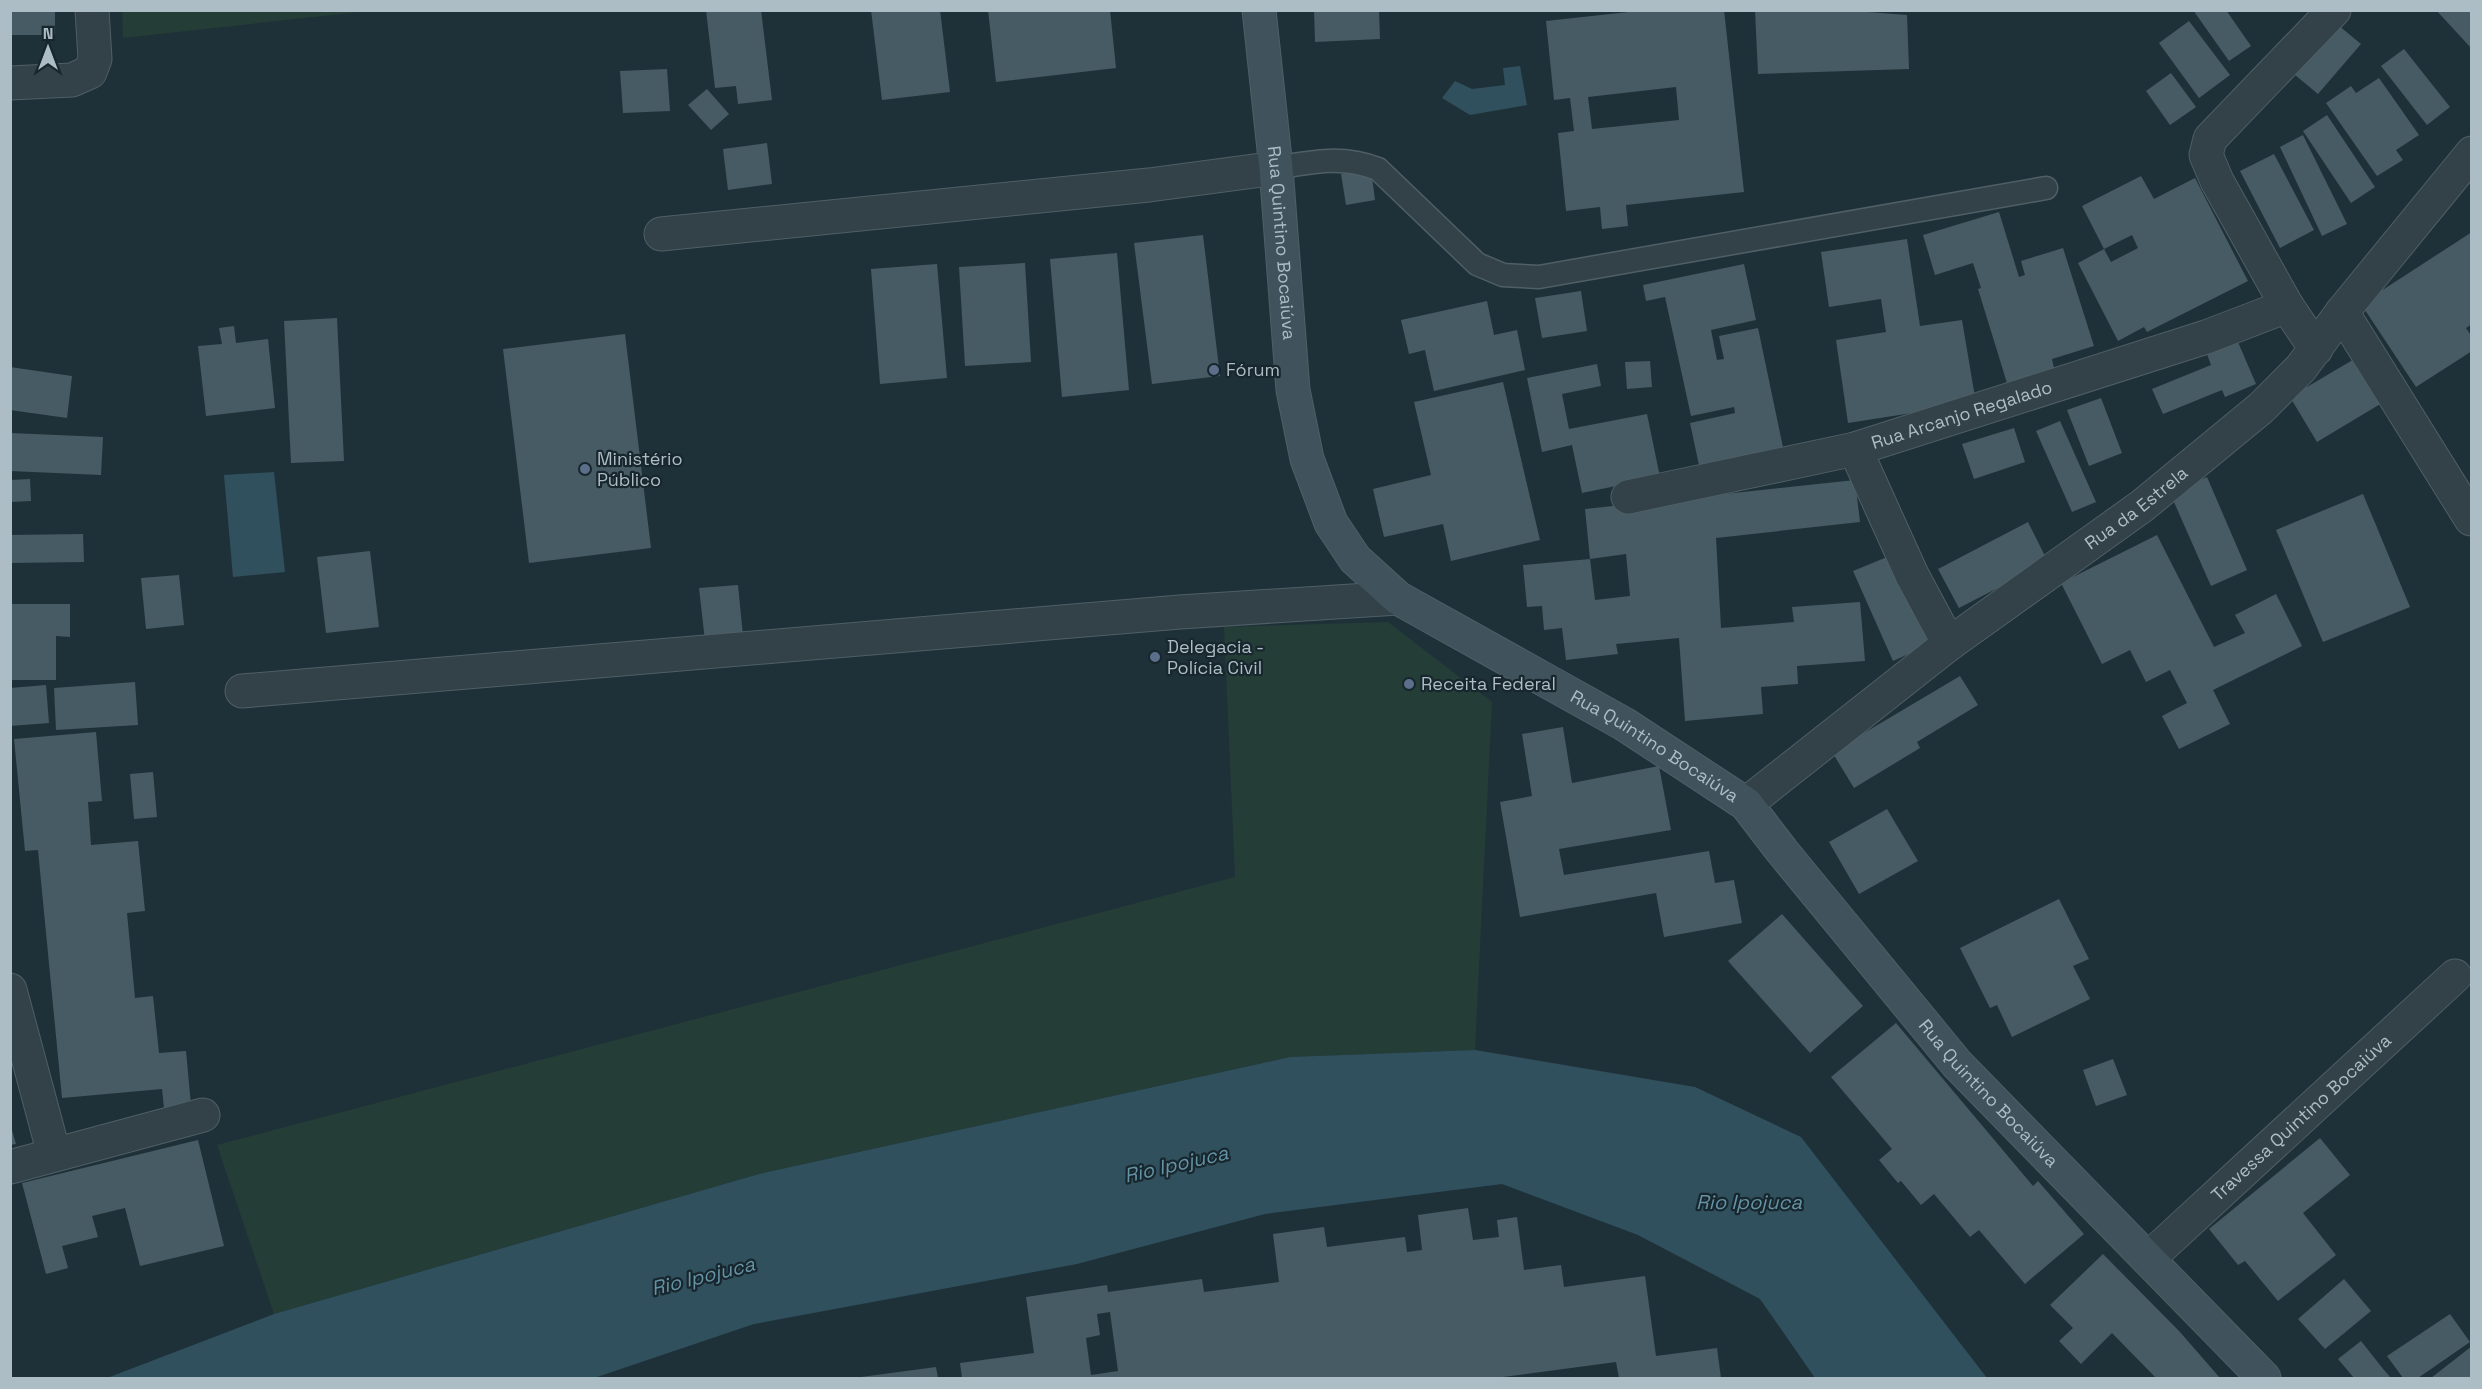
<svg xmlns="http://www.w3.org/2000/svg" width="2482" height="1389" font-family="'Space Grotesk',sans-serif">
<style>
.green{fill:#243d37}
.water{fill:#30505e}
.building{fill:#475b64;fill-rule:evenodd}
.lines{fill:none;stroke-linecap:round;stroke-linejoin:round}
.service-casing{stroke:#505f66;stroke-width:25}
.minor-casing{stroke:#505f66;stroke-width:35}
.tertiary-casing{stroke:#505f66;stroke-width:35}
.secondary-casing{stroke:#505f66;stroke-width:35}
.service{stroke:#334248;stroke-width:22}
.minor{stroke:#334248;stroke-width:33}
.tertiary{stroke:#334248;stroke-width:33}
.secondary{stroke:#40525c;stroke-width:33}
.service-dot{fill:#5c6f8a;stroke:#18262d;stroke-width:2}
.labels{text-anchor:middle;stroke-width:4.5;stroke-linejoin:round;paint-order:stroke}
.street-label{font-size:18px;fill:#adbdc5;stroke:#18262d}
.poi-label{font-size:18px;fill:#adbdc5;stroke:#18262d;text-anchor:start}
.water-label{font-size:20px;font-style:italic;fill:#6493a6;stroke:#18262d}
</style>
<rect width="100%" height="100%" fill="#1f3138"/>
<!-- green -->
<path class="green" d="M122 10H369V11L123 38Z
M1388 622 1492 702 1475 1050 1290 1057 759 1174 274 1314 217 1145 1235 877 1224 627Z"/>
<!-- water -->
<path class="water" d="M1520 66 1527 105 1470 115 1442 98 1455 81 1472 89 1505 85 1503 68Z
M274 472 285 572 233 577 224 475Z
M1475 1050 1695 1087 1801 1137 1987 1378H1815L1760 1299 1638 1235 1502 1184 1265 1214 1077 1264 754 1324 594 1378H107L274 1314 759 1174 1290 1057Z"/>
<!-- building -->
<path class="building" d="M10 10H55V35H10Z
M706 10H761L772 100 738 104 736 86 715 88Z
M871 10H940L950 92 882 100Z
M988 10H1110L1116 68 996 82Z
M1314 10H1379L1380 39 1315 42Z
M1647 10H1724L1744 192 1626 205 1628 226 1602 229 1600 207 1566 211 1558 133 1574 131 1570 98 1554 100 1546 21ZM1676 87 1679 120 1592 129 1588 97Z
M1755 10H1842L1907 15 1909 69 1758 74Z
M2193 10H2226L2251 46 2229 61Z
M2436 10H2472V49Z
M2189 21 2230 75 2199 98 2159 43Z
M2338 25 2361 44 2318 94 2295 75Z
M2404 49 2450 107 2427 125 2381 66Z
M667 69 670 111 623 113 620 71Z
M2171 73 2196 107 2170 125 2146 91Z
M2379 78 2419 135 2396 150 2403 160 2377 176 2326 103 2351 86 2356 93Z
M707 89 729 114 711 130 688 105Z
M2327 115 2375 187 2351 203 2303 131Z
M2303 135 2347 224 2322 236 2280 147Z
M767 143 772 184 728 190 723 149Z
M2274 154 2314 230 2280 248 2240 171Z
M1371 169 1375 200 1346 205 1341 174Z
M2141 176 2154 199 2195 178 2248 281 2147 332 2144 327 2118 341 2078 263 2104 249 2111 262 2138 248 2132 235 2104 249 2082 206Z
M1999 212 2019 277 2025 275 2021 261 2063 248 2094 346 2052 359 2054 368 2007 383 1978 289 1981 288 1973 263 1935 275 1923 235Z
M2472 232V324L2466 328 2472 337V351L2416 387 2361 304Z
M1203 235 1220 376 1152 384 1134 243Z
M1907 239 1920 326 1962 320 1976 403 1848 423 1836 340 1886 332 1881 299 1829 307 1821 252Z
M1117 253 1129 390 1062 397 1050 259Z
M1025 263 1031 362 965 366 959 267Z
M937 264 947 378 880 384 871 269Z
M1744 264 1756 320 1711 330 1717 360 1724 359 1719 336 1758 328 1784 452 1700 470 1690 423 1735 413 1734 407 1691 416 1665 297 1646 301 1643 285Z
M1581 291 1587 331 1542 338 1535 298Z
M1487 301 1494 335 1517 330 1525 370 1434 391 1425 350 1409 354 1401 320Z
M337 318 344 461 291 463 284 321Z
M234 326 236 343 268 339 275 408 206 416 198 346 222 344 219 328Z
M625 334 651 548 529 563 503 349Z
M2238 342 2256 384 2225 397 2222 390 2163 414 2152 389 2211 365 2207 354Z
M2356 358 2382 403 2317 442 2290 397Z
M1650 361 1652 387 1627 389 1625 362Z
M1597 364 1601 386 1562 394 1569 429 1647 414 1660 477 1582 493 1572 445 1542 452 1527 378Z
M10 367 72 376 67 418 10 410Z
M1503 382 1540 540 1451 561 1443 524 1384 537 1373 489 1431 475 1414 402Z
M2101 398 2122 453 2089 466 2067 410Z
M2060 421 2096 502 2072 512 2036 431Z
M2014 428 2025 462 1974 479 1962 444Z
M10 433 103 437 101 475 10 471Z
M2207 477 2247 570 2211 586 2170 493Z
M30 479 31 501 10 502V480Z
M1855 480 1860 522 1716 538 1721 628 1794 622 1792 607 1860 602 1865 661 1797 666 1798 684 1761 687 1763 714 1685 721 1679 638 1616 644 1618 654 1566 660 1562 628 1544 630 1542 606 1527 607 1523 565 1590 559 1595 600 1630 596 1626 554 1590 559 1585 509Z
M2363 494 2410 607 2323 642 2276 530Z
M2028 522 2048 562 1959 608 1938 569Z
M83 534 84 562 10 563V535Z
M2157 535 2214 647 2245 633 2235 615 2276 594 2302 646 2213 690 2230 724 2179 749 2162 716 2187 703 2170 670 2146 682 2130 650 2102 664 2061 583Z
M370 551 379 627 326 633 317 557Z
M1892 555 1931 644 1893 661 1853 571Z
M179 575 184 625 146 629 141 578Z
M738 585 743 636 705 641 699 588Z
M10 604H70V637L56 636V680H10Z
M1960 676 1978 705 1917 742 1920 748 1854 788 1832 752Z
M135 682 138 725 56 730 54 688Z
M46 685 49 723 10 726V688Z
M1563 727 1572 783 1659 766 1671 830 1559 849 1564 875 1709 851 1715 883 1734 880 1742 923 1664 937 1656 893 1520 917 1500 802 1532 796 1522 734Z
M96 732 102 801 88 802 91 845 138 841 145 911 127 913 135 998 153 996 159 1053 186 1051 191 1105 164 1108 162 1089 62 1098 38 850 25 851 14 739Z
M153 772 157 817 134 819 130 774Z
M1887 809 1918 861 1859 894 1829 842Z
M2059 899 2089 959 2073 966 2090 999 2012 1037 1997 1005 1990 1008 1960 948Z
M1782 914 1863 1006 1810 1053 1728 961Z
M1896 1023 2033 1186 2038 1181 2084 1234 2025 1284 1979 1230 1970 1237 1934 1194 1921 1205 1901 1181 1898 1183 1879 1160 1892 1149 1831 1077Z
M2113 1059 2127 1095 2096 1106 2083 1070Z
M10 1123 16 1144 10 1145Z
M2320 1138 2350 1175 2303 1213 2336 1255 2278 1301 2245 1261 2238 1265 2209 1229Z
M198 1140 224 1246 140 1266 125 1208 92 1216 98 1237 62 1246 68 1268 46 1274 22 1183Z
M1468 1208 1473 1240 1499 1237 1497 1220 1517 1217 1524 1270 1561 1265 1564 1287 1645 1276 1656 1356 1717 1348 1721 1378H1619L1616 1362 1496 1378H962L960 1363 1034 1353 1026 1297 1107 1285 1108 1292 1202 1279 1204 1292 1279 1282 1273 1234 1324 1227 1327 1247 1405 1237 1407 1252 1422 1250 1418 1215ZM1110 1312 1118 1371 1091 1375 1086 1338 1100 1335 1097 1314Z
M2103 1254 2180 1332 2220 1378H2156L2112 1333 2081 1364 2059 1341 2073 1328 2050 1305Z
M2344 1279 2371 1311 2325 1349 2298 1319Z
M2450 1314 2470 1342 2418 1378H2403L2387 1356Z
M2361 1341 2384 1370 2391 1378H2354L2338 1359Z
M2472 1346V1378H2431Z
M936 1367 938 1378H861V1377Z"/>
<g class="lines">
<defs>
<path id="service" d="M1276 168C1314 162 1341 155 1378 169L1477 264 1503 275 1539 277 2046 188"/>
<g id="minor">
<path d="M10 83 72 80 90 72 95 59 92 10"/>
<path d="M661 234 1149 185 1276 168"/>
<path d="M2342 312 2471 519"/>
<path d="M2316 349 2287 306 2217 181 2206 155 2210 139 2334 10"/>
<path d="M1855 449 1912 575 1949 644"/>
<path id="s1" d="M1628 497 1855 449 2206 337 2287 306"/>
<path d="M242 691 1180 612 1398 598"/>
<path d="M10 990 54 1154"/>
<path d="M10 1167 203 1115"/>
<path id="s2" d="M2149 1258 2455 976"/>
</g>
<g id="tertiary">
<path id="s3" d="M1746 804 1949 644 2142 506 2261 408 2301 368 2342 312 2472 153"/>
</g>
<g id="secondary">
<path id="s4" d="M1259 10 1276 168 1293 390 1307 459 1331 523 1355 559 1398 598 1624 724 1746 804 1782 851 1957 1064 2264 1378"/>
</g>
</defs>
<!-- service casing -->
<use href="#service" class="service-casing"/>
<!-- minor casing -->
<use href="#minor" class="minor-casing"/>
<!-- tertiary casing -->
<use href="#tertiary" class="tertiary-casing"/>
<!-- secondary casing -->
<use href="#secondary" class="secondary-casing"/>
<!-- service -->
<use href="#service" class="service"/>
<!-- minor -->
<use href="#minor" class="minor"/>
<!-- tertiary -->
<use href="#tertiary" class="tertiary"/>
<!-- secondary -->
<use href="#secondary" class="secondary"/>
</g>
<!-- markers -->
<g class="service-dot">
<circle cx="1214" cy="370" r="6"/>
<circle cx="585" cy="469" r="6"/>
<circle cx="1155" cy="657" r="6"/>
<circle cx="1409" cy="684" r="6"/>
</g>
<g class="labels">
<!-- street labels -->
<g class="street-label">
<text dy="6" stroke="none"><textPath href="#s4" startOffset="234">Rua Quintino Bocaiúva</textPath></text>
<text dy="6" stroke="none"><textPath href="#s1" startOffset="344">Rua Arcanjo Regalado</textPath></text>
<text dy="6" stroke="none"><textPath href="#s3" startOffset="490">Rua da Estrela</textPath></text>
<text dy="6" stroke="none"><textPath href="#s4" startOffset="918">Rua Quintino Bocaiúva</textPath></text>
<text dy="6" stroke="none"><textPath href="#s4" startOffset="1404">Rua Quintino Bocaiúva</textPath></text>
<text dy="6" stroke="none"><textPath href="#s2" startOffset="207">Travessa Quintino Bocaiúva</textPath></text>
</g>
<!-- poi labels -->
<g class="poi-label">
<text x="1226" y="376">Fórum</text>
<text x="597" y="465">Ministério<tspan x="597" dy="21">Público</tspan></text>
<text x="1167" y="653">Delegacia -<tspan x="1167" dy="21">Polícia Civil</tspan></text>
<text x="1421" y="690">Receita Federal</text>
</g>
<!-- water labels -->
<g class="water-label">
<text transform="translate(1176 1164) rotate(-13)" y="7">Rio Ipojuca</text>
<text x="1749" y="1209">Rio Ipojuca</text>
<text transform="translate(703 1276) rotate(-14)" y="7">Rio Ipojuca</text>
</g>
</g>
<!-- border -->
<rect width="2482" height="1389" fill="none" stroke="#adbdc5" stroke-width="24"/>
<!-- north arrow -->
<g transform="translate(48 48)" stroke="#18262d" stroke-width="4.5" paint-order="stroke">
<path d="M0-4.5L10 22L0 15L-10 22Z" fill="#adbdc5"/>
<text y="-9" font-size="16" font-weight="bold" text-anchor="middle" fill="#adbdc5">N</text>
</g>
</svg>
